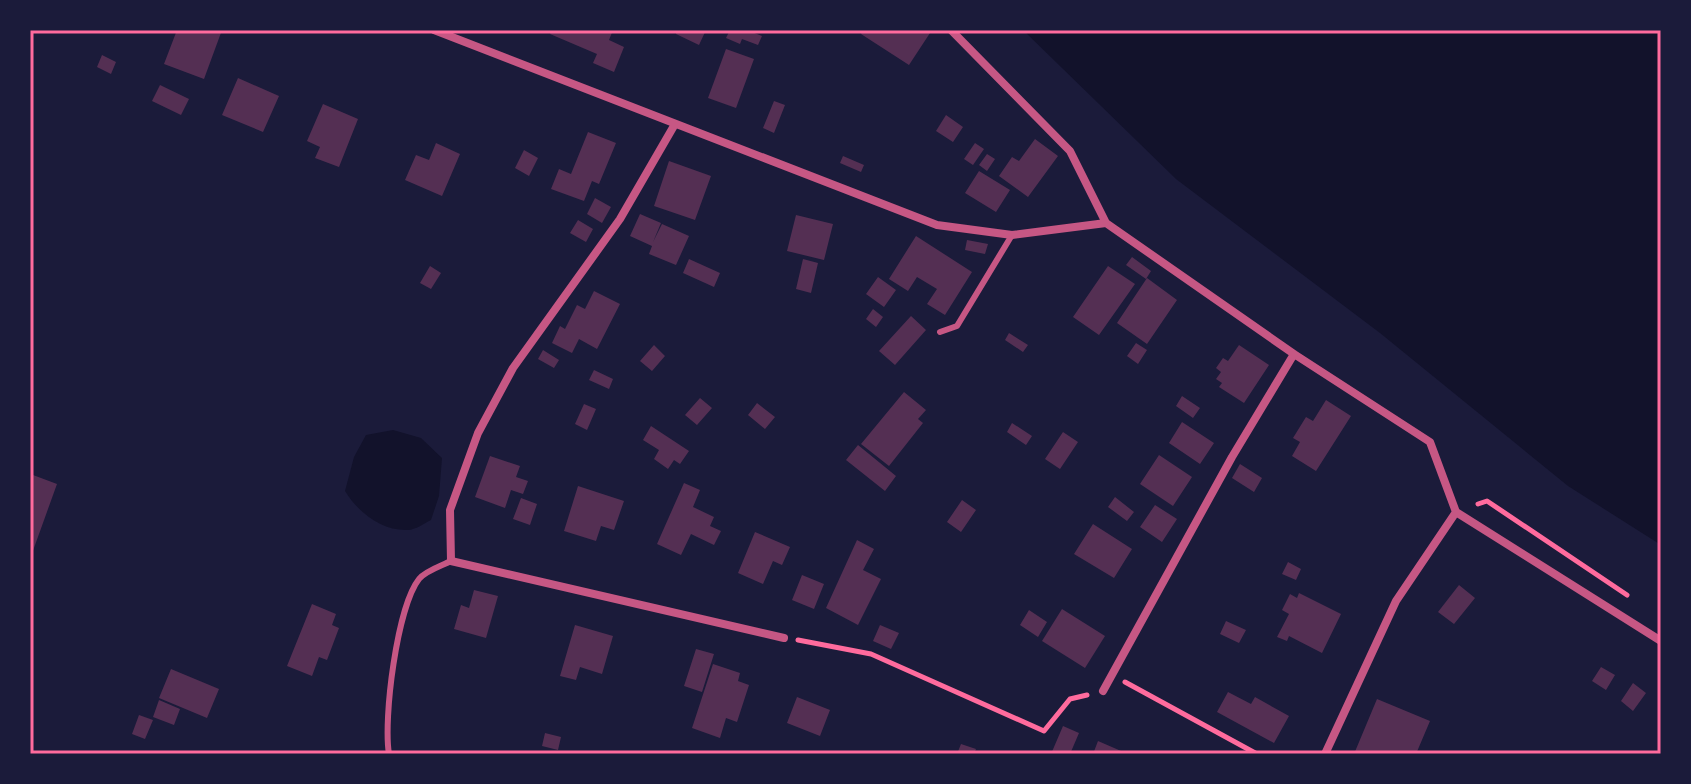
<svg xmlns="http://www.w3.org/2000/svg" width="1691" height="784" font-family="'Noto Serif',serif">
<style>
.water{fill:#12122b}
.building{fill:#542f53}
.lines{fill:none;stroke-linecap:round;stroke-linejoin:round}
.path{stroke:#ff6b9d;stroke-width:5}
.service{stroke:#c65784;stroke-width:6}
.minor{stroke:#c65784;stroke-width:8}
.neatline{fill:none;stroke:#ff6b9d;stroke-width:3}
</style>
<rect width="100%" height="100%" fill="#1b1b3a"/>
<!-- water -->
<path class="water" d="M1023 30H1661V545L1568 486 1380 333 1176 179Z
M393 430 421 438 442 458 439 496 431 520C425 523 415 530 408 530 381 531 358 512 345 491L354 457 366 435Z"/>
<!-- building -->
<path class="building" d="M177 30H222L204 79 164 64Z
M552 30H613L609 40 624 47 614 72 593 63 597 54 550 34Z
M677 30H706L699 45 676 34Z
M730 30H747L762 36 758 45 742 39 740 44 726 38Z
M863 30H925L930 33 909 65 861 34Z
M726 49 754 59 736 108 708 98Z
M102 55 116 62 111 74 97 67Z
M238 78 279 96 263 132 222 115Z
M160 85 189 99 181 115 152 101Z
M774 101 785 105 774 133 763 128Z
M323 104 358 119 339 167 315 158 320 147 307 141Z
M946 115 963 127 953 142 936 131Z
M588 132 616 143 599 184 592 181 584 201 551 189 559 169 571 174Z
M1035 139 1058 156 1028 197 999 176 1012 157 1019 161Z
M436 143 460 154 442 196 405 180 416 155 429 160Z
M975 143 984 149 973 165 964 159Z
M524 150 538 158 529 176 515 168Z
M987 154 995 159 987 171 979 165Z
M843 156 864 165 861 172 840 163Z
M669 161 711 176 695 220 654 206Z
M979 171 1010 190 996 212 965 193Z
M595 198 611 207 602 223 587 214Z
M640 214 661 223 653 242 662 224 689 236 676 265 649 254 652 246 630 236Z
M796 215 833 224 824 260 787 251Z
M578 220 593 229 586 242 570 233Z
M916 236 972 272 945 315 927 304 937 289 917 277 908 291 889 279Z
M967 240 988 244 985 254 965 250Z
M1132 257 1151 271 1146 279 1126 265Z
M689 259 720 273 714 287 683 273Z
M803 259 818 263 811 293 796 289Z
M430 266 441 273 431 289 420 283Z
M1108 266 1135 284 1099 335 1073 317Z
M878 277 896 290 884 307 866 294Z
M1147 278 1177 300 1147 344 1117 323Z
M594 291 620 304 597 349 579 339 572 353 552 343 560 326 565 329 577 305 585 309Z
M873 309 883 317 876 327 866 319Z
M911 316 926 330 895 365 879 351Z
M1009 333 1028 345 1023 352 1005 340Z
M1136 343 1147 350 1138 364 1127 356Z
M654 345 665 356 652 371 640 361Z
M1239 345 1269 365 1244 403 1219 387 1222 383 1216 379 1221 372 1216 368 1223 358 1228 361Z
M543 350 559 360 554 368 538 359Z
M594 370 613 379 609 389 589 380Z
M904 392 926 410 918 419 923 423 889 466 861 444Z
M1182 396 1200 408 1193 418 1176 406Z
M700 398 712 408 697 425 685 415Z
M1326 400 1351 416 1316 471 1292 456 1300 442 1293 438 1306 417 1313 421Z
M757 403 775 417 765 429 748 415Z
M584 404 596 409 587 430 575 424Z
M1182 422 1214 443 1200 464 1169 443Z
M1012 423 1032 436 1026 445 1007 432Z
M651 426 689 451 680 464 674 460 668 469 654 459 659 450 643 440Z
M1063 432 1078 442 1060 469 1045 459Z
M858 445 896 476 885 491 846 460Z
M1159 455 1192 477 1173 506 1140 484Z
M490 456 520 466 516 477 528 481 523 494 511 490 505 508 475 497Z
M1240 464 1262 478 1254 492 1232 478Z
M33 475 57 484 30 559V483Z
M684 483 700 490 693 507 714 517 710 526 721 531 714 545 691 534 681 555 657 544Z
M578 486 624 501 614 530 601 526 596 541 564 531Z
M1115 497 1134 512 1127 521 1108 507Z
M521 498 537 504 530 525 513 519Z
M962 500 976 510 961 532 947 522Z
M1155 505 1177 519 1162 542 1140 527Z
M1093 524 1132 549 1114 578 1074 554Z
M755 532 790 547 782 565 773 561 763 584 738 573Z
M857 540 874 549 863 570 881 579 858 625 826 608Z
M1288 562 1301 569 1296 580 1282 574Z
M802 575 824 584 814 609 792 600Z
M1459 585 1475 598 1454 624 1438 612Z
M474 590 498 596 486 638 454 629 461 605 469 608Z
M1299 593 1341 614 1322 653 1289 636 1287 641 1277 637 1289 614 1282 610 1290 594 1297 598Z
M312 604 336 614 332 625 339 628 327 660 319 657 312 676 287 666Z
M1062 609 1105 636 1085 668 1042 641Z
M1029 610 1047 622 1038 637 1020 625Z
M1226 621 1246 630 1239 643 1220 634Z
M575 625 613 636 602 674 580 667 576 680 560 676Z
M880 625 899 633 891 649 873 641Z
M696 649 714 654 702 692 684 686Z
M713 664 740 673 738 681 749 685 737 722 726 718 720 738 692 728Z
M1601 667 1615 675 1606 690 1592 681Z
M171 669 219 689 207 718 159 698Z
M1633 683 1646 693 1633 711 1621 701Z
M1228 692 1251 704 1255 697 1289 716 1274 743 1217 712Z
M797 697 830 710 820 736 787 723Z
M1377 699 1430 721 1416 754H1354Z
M159 700 180 709 174 725 153 717Z
M139 715 153 720 145 739 132 734Z
M1063 726 1079 733 1070 754H1051Z
M545 733 561 737 558 750 542 746Z
M1098 741 1128 754H1093Z
M961 744 976 749 974 754H957Z"/>
<g class="lines">
<!-- path -->
<path class="path" d="M1478 504 1487 501 1627 595
M798 640 871 654 1044 731 1070 699 1087 695
M1125 682 1257 754"/>
<!-- service -->
<path class="service" d="M940 332 957 326 1012 235
M389 754C383 719 397 607 419 579 425 571 441 566 451 561"/>
<!-- minor -->
<path class="minor" d="M434 30 937 225 1012 235 1106 223
M951 30 1070 151 1106 223 1294 354 1430 442 1456 512 1661 641
M675 124 620 219 513 368 478 433 450 510 451 561 784 638
M1103 691 1232 457 1294 354
M1325 754 1396 601 1456 512"/>
</g>
<!-- border -->
<rect width="1691" height="784" fill="none" stroke="#1b1b3a" stroke-width="64"/>
<rect x="32" y="32" width="1627" height="720" class="neatline"/>
</svg>
